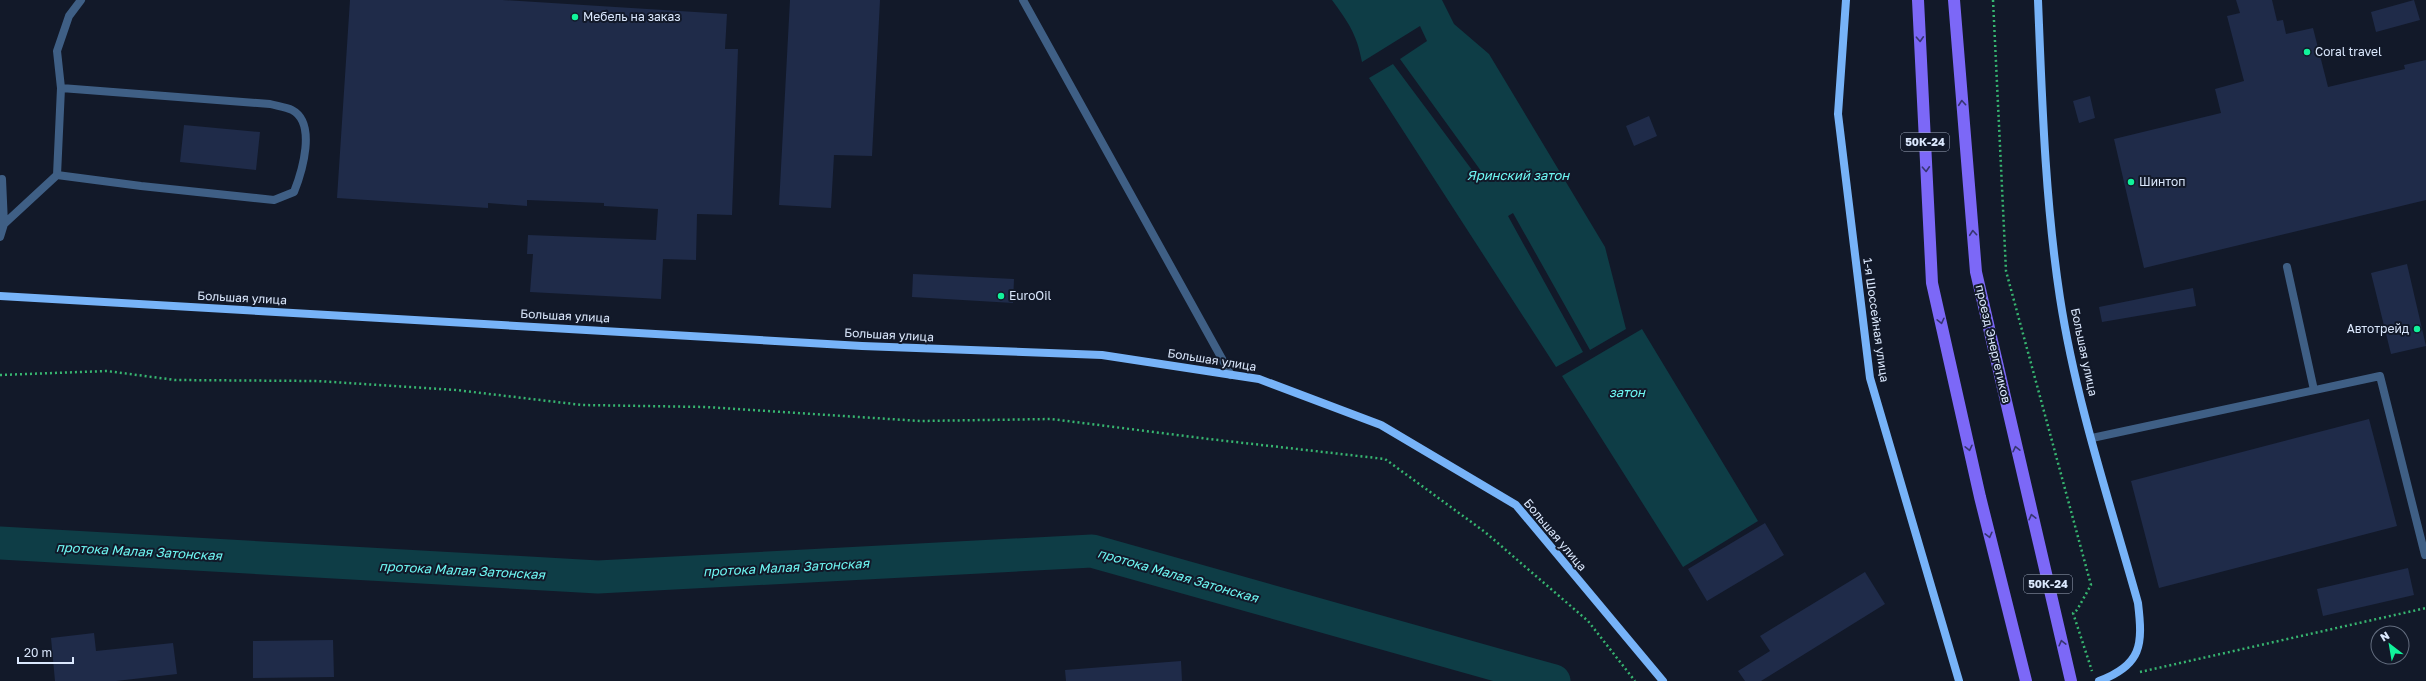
<svg xmlns="http://www.w3.org/2000/svg" width="2426" height="681" font-family="'Golos Text',sans-serif">
<style>
.water{fill:#0e3d46}
.lines{fill:none;stroke-linecap:round;stroke-linejoin:round}
.river{stroke:#0e3d46;stroke-width:33}
.building{fill:#1f2b49}
.path{stroke:#37b570;stroke-width:2.5;stroke-dasharray:2 3;stroke-linecap:butt}
.service{stroke:#3f5f85;stroke-width:8}
.secondary{stroke:#77b3f8;stroke-width:8}
.primary{stroke:#7c68f7;stroke-width:12}
.oneway{stroke:#373571}
.poi-dot{fill:#11f39b;stroke:#121929;stroke-width:1.5}
.labels{text-anchor:middle;stroke-width:4;stroke-linejoin:round;paint-order:stroke}
.shield{fill:#121929;stroke:#9faabd;stroke-width:1}
.shield-label{font-size:11px;font-weight:bold;fill:#dbe8fd}
.poi-label{font-size:12px;fill:#dbe8fd;stroke:#121929;text-anchor:start}
.street-label{font-size:12px;fill:#dbe8fd;stroke:#121929}
.water-label{font-size:13px;font-style:italic;fill:#6ef8f4;stroke:#121929}
</style>
<rect width="100%" height="100%" fill="#121929"/>
<!-- water -->
<path class="water" d="M1332 0H1442L1454 24 1489 54 1605 247 1626 329 1590 350 1513 213 1508 216 1583 352 1556 367 1369 78 1393 64 1475 174 1481 171 1400 59 1427 41 1420 26 1362 62C1357 34 1348 22 1332 0Z
M1642 329 1758 521 1683 567 1562 376Z"/>
<g class="lines">
<!-- river -->
<path class="river" d="M0 543 598 577 1092 551 1554 681"/>
</g>
<!-- building -->
<path class="building" d="M350 0H502L727 14 725 49H738L732 215 697 214 696 260 663 259 661 299 530 292 533 254H527L528 235 656 240 658 209 604 206V203L527 200V206L488 203V208L337 198Z
M790 0H880L872 156 834 155 831 208 779 205Z
M2236 0H2272L2277 21 2283 20 2286 34 2313 28 2328 87 2405 69 2404 65 2426 60V200L2144 268 2114 139 2221 113 2215 89 2244 81 2227 16 2240 13Z
M2414 0 2420 20 2376 32 2371 12Z
M2090 96 2095 118 2079 123 2073 101Z
M1649 116 1657 136 1634 146 1626 126Z
M184 125 260 132 256 170 180 162Z
M2407 264 2426 346 2391 354 2371 273Z
M913 274 1014 279 1013 303 912 297Z
M2193 288 2196 306 2102 322 2099 307Z
M2369 419 2397 526 2159 588 2131 481Z
M1765 523 1784 555 1707 601 1688 569Z
M2408 568 2414 595 2323 616 2317 589Z
M1865 572 1885 604 1761 681H1745L1738 671 1770 651 1760 636Z
M94 633 96 651 173 643 177 674 116 681H55L51 638Z
M333 640 334 677 253 678V641Z
M1181 661 1182 681H1066L1065 670Z"/>
<g class="lines">
<!-- path -->
<path class="path" d="M1993 0 2006 271 2091 585 2077 610 2073 613 2092 671
M0 375 107 371 175 380 317 381 456 390 582 405 706 407 920 421 1051 419 1209 439 1385 459 1485 532 1588 621 1635 681
M2140 672 2426 608"/>
<!-- service -->
<path class="service" d="M1023 0 1231 375
M61 88 57 51 69 16 81 0
M2 179 4 224
M0 237 4 224 57 175 61 88 270 104C277 106 286 107 292 110 317 123 302 172 294 192L274 200 141 186 57 175
M2287 267 2314 390
M2092 438 2380 376 2425 555"/>
<!-- secondary -->
<path class="secondary" d="M1846 0 1838 114 1870 378 1959 681
M2038 0C2042 99 2045 200 2060 298 2076 402 2110 503 2138 603 2143 645 2142 665 2099 681
M0 296 862 346 1102 355 1259 379 1381 425 1516 505 1663 681"/>
<!-- primary -->
<path class="primary" d="M1918 0 1932 283 1980 497 2026 681
M1954 0 1976 272 2071 681"/>
</g>
<!-- one-way arrows -->
<defs><path id="oneway-chevron" d="M-2-3.5L2.5 0L-2 3.5" fill="none" stroke-width="1.6" stroke-linecap="round" stroke-linejoin="round"/></defs>
<g class="oneway">
<use href="#oneway-chevron" transform="translate(1920 39) rotate(87)"/>
<use href="#oneway-chevron" transform="translate(1962 103) rotate(-95)"/>
<use href="#oneway-chevron" transform="translate(1926 169) rotate(87)"/>
<use href="#oneway-chevron" transform="translate(1973 233) rotate(-95)"/>
<use href="#oneway-chevron" transform="translate(1941 321) rotate(77)"/>
<use href="#oneway-chevron" transform="translate(1969 448) rotate(77)"/>
<use href="#oneway-chevron" transform="translate(2016 449) rotate(-103)"/>
<use href="#oneway-chevron" transform="translate(2032 517) rotate(-104)"/>
<use href="#oneway-chevron" transform="translate(1989 535) rotate(76)"/>
<use href="#oneway-chevron" transform="translate(2062 643) rotate(-104)"/>
</g>
<!-- markers -->
<g class="poi-dot">
<circle cx="575" cy="17" r="4"/>
<circle cx="2307" cy="52" r="4"/>
<circle cx="2131" cy="182" r="4"/>
<circle cx="1001" cy="296" r="4"/>
<circle cx="2417" cy="329" r="4"/>
</g>
<g class="labels">
<!-- shield labels -->
<g class="shield">
<rect x="1901" y="133" width="48" height="18" rx="3"/>
<rect x="2024" y="575" width="48" height="18" rx="3"/>
</g>
<g class="shield-label">
<text x="1925" y="146">50К-24</text>
<text x="2048" y="588">50К-24</text>
</g>
<!-- poi labels -->
<g class="poi-label">
<text x="583" y="21">Мебель на заказ</text>
<text x="2315" y="56">Coral travel</text>
<text x="2139" y="186">Шинтоп</text>
<text x="1009" y="300">EuroOil</text>
<text x="2409" y="333" text-anchor="end">Автотрейд</text>
</g>
<!-- street labels -->
<g class="street-label">
<text transform="translate(242 298) rotate(3)" y="4">Большая улица</text>
<text transform="translate(565 316) rotate(3)" y="4">Большая улица</text>
<text transform="translate(1876 320) rotate(82)" y="4">1-я Шоссейная улица</text>
<text transform="translate(889 335) rotate(3)" y="4">Большая улица</text>
<text transform="translate(1993 344) rotate(77)" y="4">проезд Энергетиков</text>
<text transform="translate(2084 352) rotate(78)" y="4">Большая улица</text>
<text transform="translate(1212 360) rotate(9)" y="4">Большая улица</text>
<text transform="translate(1555 535) rotate(50)" y="4">Большая улица</text>
</g>
<!-- water labels -->
<g class="water-label">
<text x="1518" y="180">Яринский затон</text>
<text x="1627" y="397">затон</text>
<text transform="translate(139 551) rotate(3)" y="5">протока Малая Затонская</text>
<text transform="translate(786 567) rotate(-3)" y="5">протока Малая Затонская</text>
<text transform="translate(462 570) rotate(3)" y="5">протока Малая Затонская</text>
<text transform="translate(1178 575) rotate(16)" y="5">протока Малая Затонская</text>
</g>
</g>
<!-- north arrow -->
<g transform="translate(2390 645) rotate(329)"><circle r="19" fill="#121929" stroke="#626c7e"/>
<path d="M0-3L7 15L0 10L-7 15Z" fill="#11f39b"/>
<text y="-6" font-size="11" font-weight="bold" text-anchor="middle" fill="#dbe8fd">N</text>
</g>
<!-- scale -->
<path d="M18 657v6h55v-6" fill="none" stroke="#dbe8fd" stroke-width="2"/>
<text x="24" y="657" font-size="12" fill="#dbe8fd" stroke="#121929" stroke-width="3" paint-order="stroke">20 m</text>
</svg>
